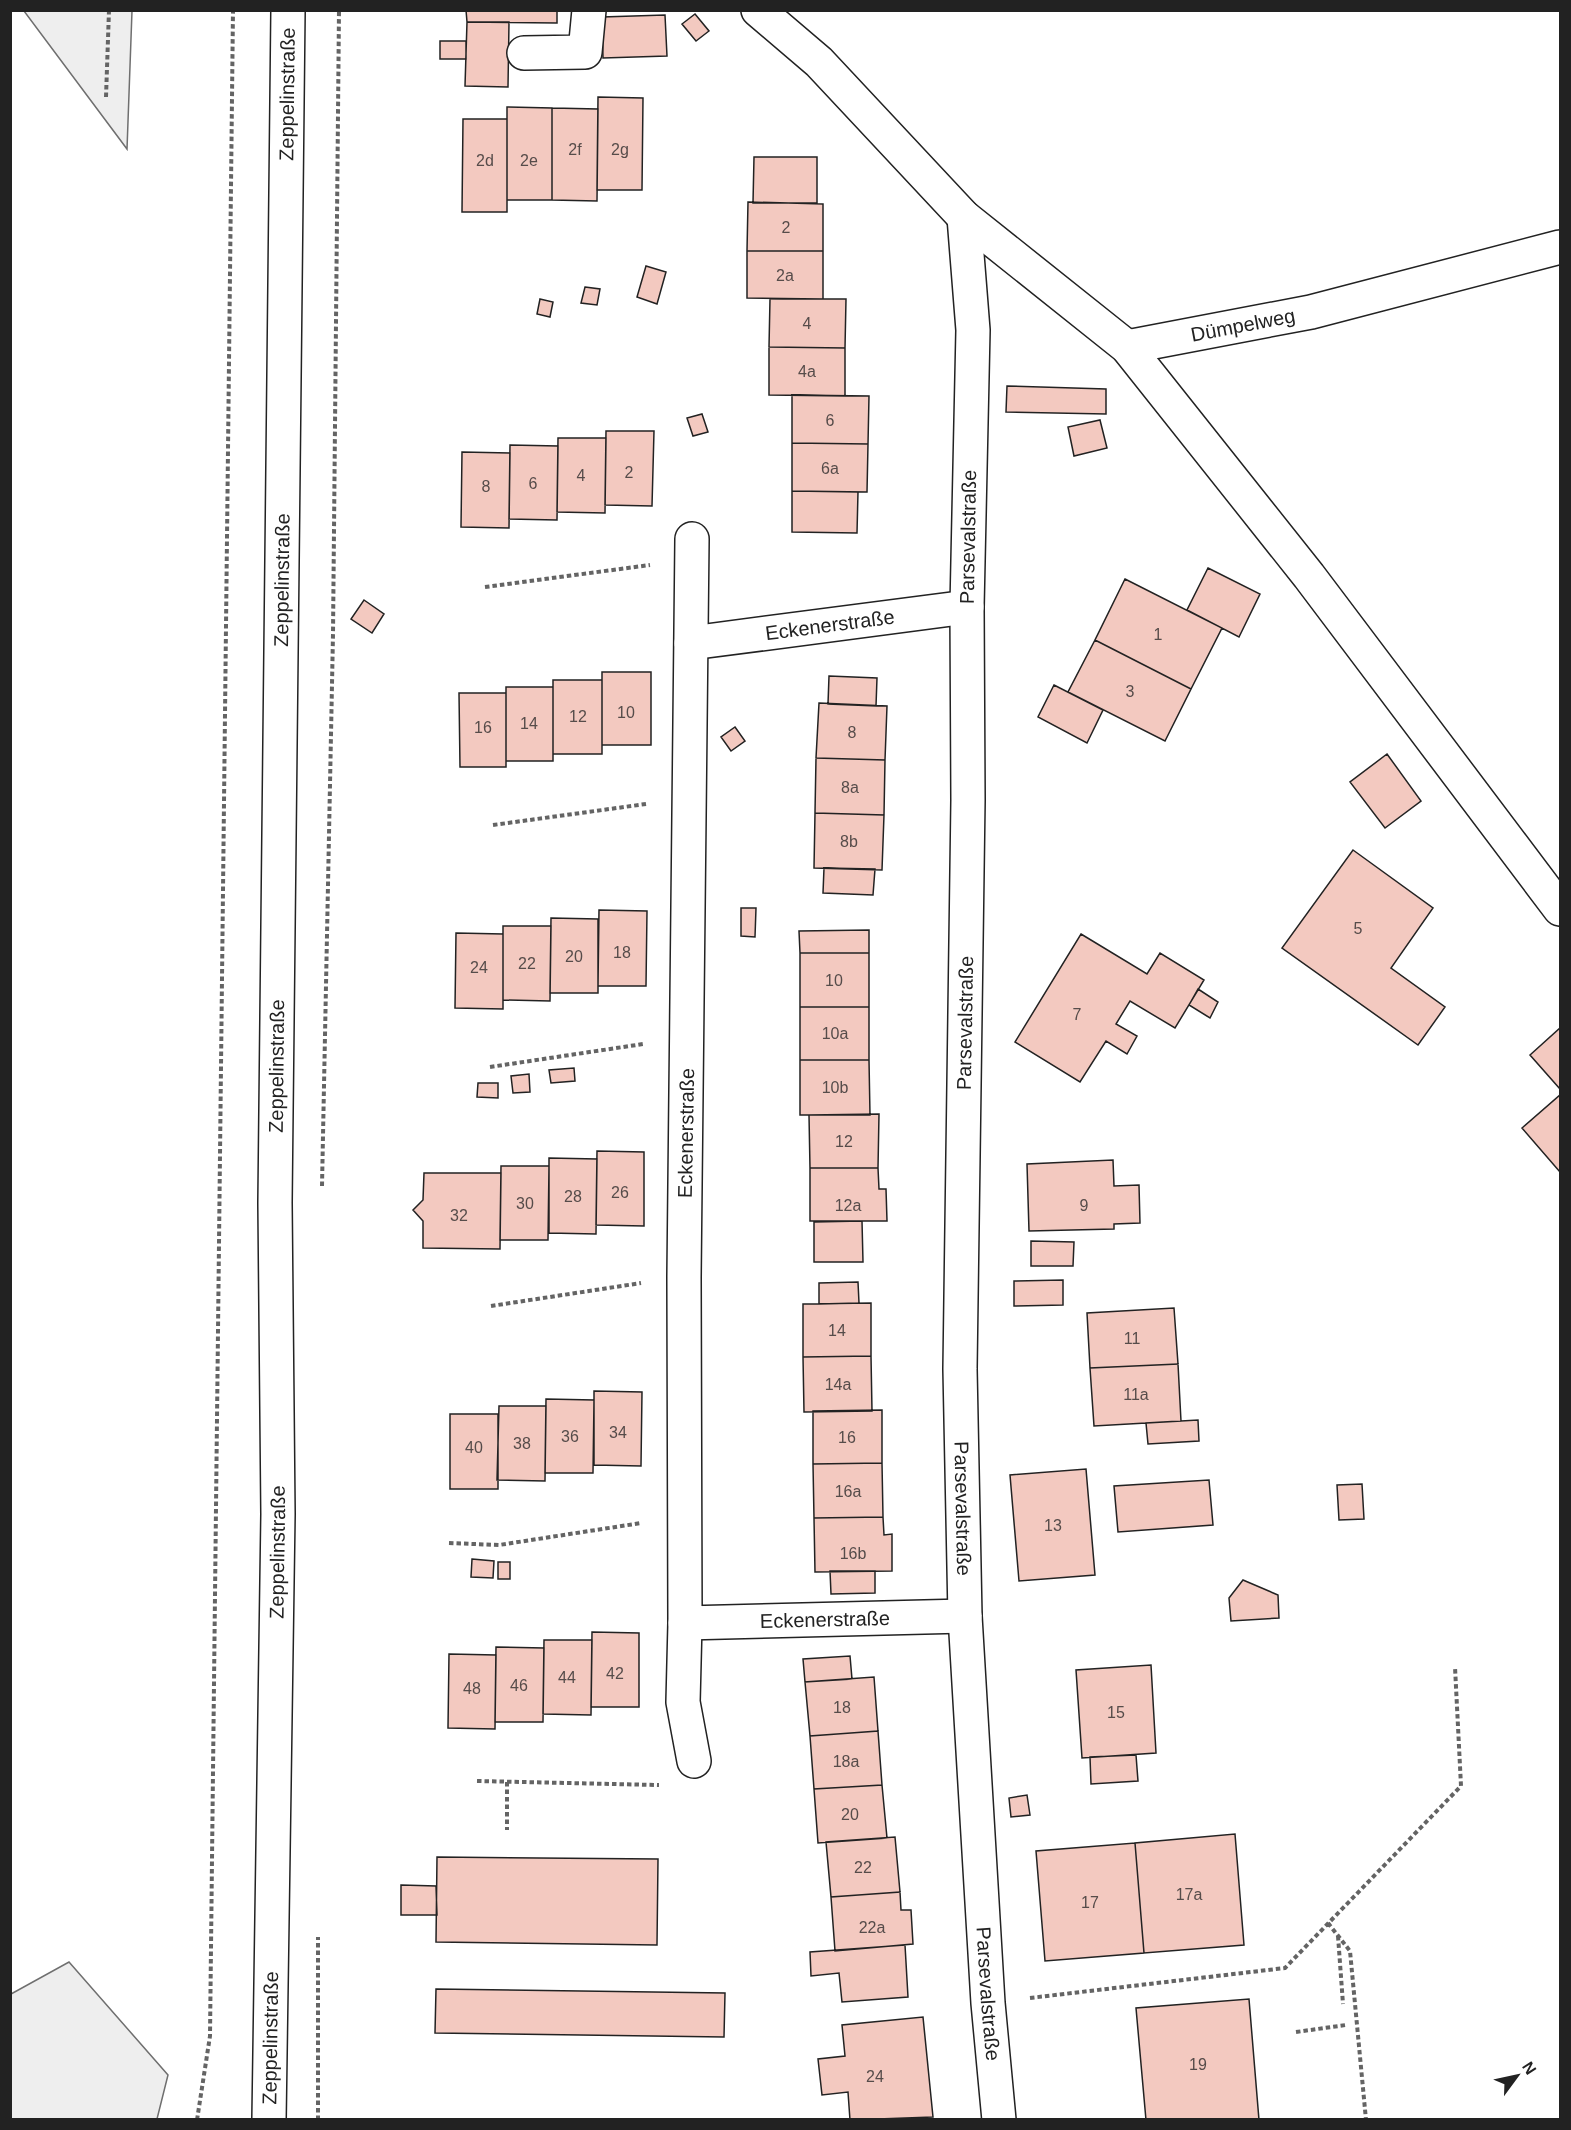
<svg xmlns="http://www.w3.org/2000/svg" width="1571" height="2130" font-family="Helvetica,sans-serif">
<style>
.green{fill:#eee;stroke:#6f6f6f;stroke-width:1.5}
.building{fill:#f3c9c0;stroke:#222;stroke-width:1.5}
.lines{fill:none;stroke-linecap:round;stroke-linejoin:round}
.minor-casing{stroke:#222;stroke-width:36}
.major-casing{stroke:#222;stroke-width:36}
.path{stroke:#646464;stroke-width:4;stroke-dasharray:4.5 3;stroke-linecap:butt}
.minor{stroke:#fff;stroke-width:33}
.major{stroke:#fff;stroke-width:33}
.labels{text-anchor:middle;stroke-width:4.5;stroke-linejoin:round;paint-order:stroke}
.number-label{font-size:16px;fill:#564c4a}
.street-label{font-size:20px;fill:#222;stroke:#fff}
</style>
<rect width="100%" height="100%" fill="#fff"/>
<!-- green -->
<path class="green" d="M24 11H132L127 149Z
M69 1962 168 2075 157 2119H11V1994Z"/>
<!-- building -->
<path class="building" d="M466 10H557V23L467 22Z
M695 14 709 31 696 41 682 24Z
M665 15 667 56 603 58 602 17Z
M467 22H509L508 87 465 86Z
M440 41H466V59H440Z
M598 97 643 98 642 190H597Z
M507 107 552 108V200H507Z
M552 108 598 109 597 201 552 200Z
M463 119H507V212H462Z
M754 157H817V203H753Z
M748 202 823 204V251H747Z
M747 251H823V299L747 298Z
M646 266 666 272 657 304 637 297Z
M585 287 600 289 597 305 581 303Z
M540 299 553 302 550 317 537 314Z
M770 299H846L845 348 769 347Z
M769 347 845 348V396L769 395Z
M1007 386 1106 389V414L1006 412Z
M792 395 869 396 868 444 792 443Z
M702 414 708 432 693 436 687 418Z
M1100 420 1107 448 1074 456 1068 427Z
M606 431H654L652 506 605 505Z
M558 438H606L605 513 557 512Z
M792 443 868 444 867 492 792 491Z
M510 445 558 446 557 520 509 519Z
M462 452 510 453 509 528 461 527Z
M792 491 858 492 857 533 792 532Z
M1208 568 1260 594 1239 637 1187 610Z
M1125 579 1222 628 1191 689 1095 640Z
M364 600 384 614 372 633 351 619Z
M1095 640 1191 689 1165 741 1068 692Z
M602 672H651V745H602Z
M829 676 877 678 876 706 828 704Z
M553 680H602V754H553Z
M1054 685 1103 710 1087 743 1038 717Z
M506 687H553V761H506Z
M459 693H506V767H460Z
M819 703 887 706 885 760 816 758Z
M735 727 745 741 731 751 721 737Z
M1387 754 1421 801 1385 828 1350 782Z
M816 758 885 760 884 815 815 813Z
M815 813 884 815 882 870 814 868Z
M1353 850 1433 908 1391 968 1445 1007 1418 1045 1282 948Z
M824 868 875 869 873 895 823 893Z
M741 908H756L755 937 741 936Z
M599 910 647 911 646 986H598Z
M551 918 598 919V993H550Z
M503 926H551L550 1001 503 1000Z
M869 930V953H800L799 931Z
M456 933 503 934V1009L455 1008Z
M1081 934 1147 974 1160 953 1204 980 1175 1028 1130 1001 1116 1024 1137 1036 1127 1054 1106 1041 1080 1082 1015 1042Z
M800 953H869V1007H800Z
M1198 989 1218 1002 1210 1018 1189 1005Z
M800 1007H869V1060H800Z
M1560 1028V1089L1530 1055Z
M800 1060H869L870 1115H800Z
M574 1068 575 1081 551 1083 549 1070Z
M529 1074 530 1092 513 1093 511 1076Z
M478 1083H498V1098L477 1097Z
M1560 1095V1172L1522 1128Z
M879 1114 878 1168H810L809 1115Z
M597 1151 644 1152V1226L596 1225Z
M549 1158 597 1159 596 1234 549 1233Z
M1113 1160 1114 1186 1139 1185 1140 1223 1114 1224V1229L1029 1231 1027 1164Z
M501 1166H549L548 1240H500Z
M810 1168H878L879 1189H886L887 1221H810Z
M424 1173H501L500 1249 423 1248V1221L413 1210 423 1200Z
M862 1221 863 1262H814V1222Z
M1031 1241 1074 1242 1073 1266H1031Z
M1063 1280V1305L1014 1306V1281Z
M858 1282 859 1303 819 1304V1283Z
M871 1303V1356L803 1357V1304Z
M1174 1308 1178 1364 1090 1368 1087 1313Z
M871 1356 872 1411 804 1412 803 1357Z
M1178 1364 1181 1421 1094 1426 1090 1368Z
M594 1391 642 1392 641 1466 594 1465Z
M546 1399 594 1400 593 1473H545Z
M499 1406H546L545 1481 497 1480Z
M882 1410V1463L813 1464V1411Z
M450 1414H498V1489H450Z
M1198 1420 1199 1441 1148 1444 1146 1423Z
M882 1463 883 1517 814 1518 813 1464Z
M1086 1469 1095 1575 1019 1581 1010 1475Z
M1209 1480 1213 1525 1118 1532 1114 1486Z
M1362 1484 1364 1519 1339 1520 1337 1485Z
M883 1517 884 1535 892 1534V1571L815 1572 814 1518Z
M472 1559 494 1561 493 1578 471 1577Z
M498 1562H510V1579H498Z
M830 1571H875V1593L831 1594Z
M1243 1580 1278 1595 1279 1618 1231 1621 1229 1598Z
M592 1632 639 1633V1707H591Z
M544 1640H592L591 1715 543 1714Z
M496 1647 544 1648 543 1722H495Z
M449 1654 496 1655 495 1729 448 1728Z
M850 1656 852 1679 805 1682 803 1659Z
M1151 1665 1156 1753 1082 1758 1076 1670Z
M874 1677 878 1731 810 1736 805 1682Z
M878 1731 882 1785 814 1789 810 1736Z
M1136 1755 1138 1781 1091 1784 1090 1757Z
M882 1785 887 1838 818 1843 814 1789Z
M1027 1795 1030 1815 1011 1817 1009 1798Z
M1235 1834 1244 1945 1144 1953 1135 1843Z
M895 1837 900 1892 831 1897 826 1842Z
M1135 1843 1144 1953 1045 1961 1036 1851Z
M437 1857 658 1859 657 1945 436 1942Z
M401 1885 436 1886 437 1915H401Z
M900 1892 901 1910H911L913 1944 835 1951 831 1897Z
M905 1945 908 1997 842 2002 839 1973 811 1976 810 1952Z
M436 1989 725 1993 724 2037 435 2033Z
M1249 1999 1259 2120H1146L1136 2008Z
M923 2017 933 2117 850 2120 848 2092 822 2095 818 2059 845 2056 842 2025Z"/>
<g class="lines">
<defs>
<g id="minor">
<path d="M758 10 819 62 964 217 1127 347 1309 576 1560 909"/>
<path d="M524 53 585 52 589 10"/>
<path id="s1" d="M964 217 973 330 967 607 968 800 960 1369 965 1616 988 2003 999 2120"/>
<path id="s2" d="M1127 347 1311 312 1560 247"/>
<path id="s3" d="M692 539 684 1277 685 1623 965 1616"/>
<path id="s4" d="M691 643 967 607"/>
<path d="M685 1623 683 1702 694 1761"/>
</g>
<g id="major">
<path id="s5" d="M269 2120 278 1514 275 1203 288 10"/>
</g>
</defs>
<!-- minor casing -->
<use href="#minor" class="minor-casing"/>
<!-- major casing -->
<use href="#major" class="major-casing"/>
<!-- path -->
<path class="path" d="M106 97 109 10
M485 587 650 565
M493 825 646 804
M490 1067 643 1044
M322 1186 333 634 339 10
M491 1306 641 1283
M449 1543 499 1545 641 1523
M477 1781 659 1785
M507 1782V1830
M1328 1923 1350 1951 1366 2120
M1338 1936 1343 2004
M1030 1998 1285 1968 1461 1786 1455 1667
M1296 2032 1346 2025
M197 2120 210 2036 233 10
M318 2120V1937"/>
<!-- minor -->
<use href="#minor" class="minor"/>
<!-- major -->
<use href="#major" class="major"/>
</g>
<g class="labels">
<!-- number labels -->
<g class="number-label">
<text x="575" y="155">2f</text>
<text x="620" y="155">2g</text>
<text x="485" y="166">2d</text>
<text x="529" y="166">2e</text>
<text x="786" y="233">2</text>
<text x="785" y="281">2a</text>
<text x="807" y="329">4</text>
<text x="807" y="377">4a</text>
<text x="830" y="426">6</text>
<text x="830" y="474">6a</text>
<text x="629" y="478">2</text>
<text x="581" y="481">4</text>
<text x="533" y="489">6</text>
<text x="486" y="492">8</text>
<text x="1158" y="640">1</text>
<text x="1130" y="697">3</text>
<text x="626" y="718">10</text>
<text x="578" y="722">12</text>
<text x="529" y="729">14</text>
<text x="483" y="733">16</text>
<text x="852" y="738">8</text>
<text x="850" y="793">8a</text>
<text x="849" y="847">8b</text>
<text x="1358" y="934">5</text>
<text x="622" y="958">18</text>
<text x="574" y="962">20</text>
<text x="527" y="969">22</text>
<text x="479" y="973">24</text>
<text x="834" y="986">10</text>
<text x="1077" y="1020">7</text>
<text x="835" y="1039">10a</text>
<text x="835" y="1093">10b</text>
<text x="844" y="1147">12</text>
<text x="620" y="1198">26</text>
<text x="573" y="1202">28</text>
<text x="525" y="1209">30</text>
<text x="848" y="1211">12a</text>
<text x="1084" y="1211">9</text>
<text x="459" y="1221">32</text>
<text x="837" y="1336">14</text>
<text x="1132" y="1344">11</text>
<text x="838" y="1390">14a</text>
<text x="1136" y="1400">11a</text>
<text x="618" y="1438">34</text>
<text x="570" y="1442">36</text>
<text x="847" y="1443">16</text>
<text x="522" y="1449">38</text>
<text x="474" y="1453">40</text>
<text x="848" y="1497">16a</text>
<text x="1053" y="1531">13</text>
<text x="853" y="1559">16b</text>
<text x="615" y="1679">42</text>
<text x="567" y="1683">44</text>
<text x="519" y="1691">46</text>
<text x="472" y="1694">48</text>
<text x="842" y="1713">18</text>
<text x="1116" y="1718">15</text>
<text x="846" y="1767">18a</text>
<text x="850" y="1820">20</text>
<text x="863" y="1873">22</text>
<text x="1189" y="1900">17a</text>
<text x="1090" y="1908">17</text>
<text x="872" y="1933">22a</text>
<text x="1198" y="2070">19</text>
<text x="875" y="2082">24</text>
</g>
<!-- street labels -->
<g class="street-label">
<text dy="7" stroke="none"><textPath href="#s5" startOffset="2026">Zeppelinstraße</textPath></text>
<text dy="7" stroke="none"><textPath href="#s2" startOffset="118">Dümpelweg</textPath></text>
<text transform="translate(968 537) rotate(-89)" y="7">Parsevalstraße</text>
<text dy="7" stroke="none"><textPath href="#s5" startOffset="1540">Zeppelinstraße</textPath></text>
<text dy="7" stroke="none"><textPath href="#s4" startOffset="140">Eckenerstraße</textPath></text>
<text transform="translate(965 1023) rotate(-89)" y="7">Parsevalstraße</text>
<text dy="7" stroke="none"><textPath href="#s5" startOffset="1054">Zeppelinstraße</textPath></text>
<text transform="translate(686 1133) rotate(-89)" y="7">Eckenerstraße</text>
<text dy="7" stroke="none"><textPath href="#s1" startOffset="1292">Parsevalstraße</textPath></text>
<text dy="7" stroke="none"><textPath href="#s5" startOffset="568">Zeppelinstraße</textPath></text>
<text dy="7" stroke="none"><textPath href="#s3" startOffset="1224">Eckenerstraße</textPath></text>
<text dy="7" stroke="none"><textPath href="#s1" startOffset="1778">Parsevalstraße</textPath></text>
<text dy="7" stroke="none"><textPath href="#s5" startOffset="82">Zeppelinstraße</textPath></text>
</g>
</g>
<!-- border -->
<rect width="1571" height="2130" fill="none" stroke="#222222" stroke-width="24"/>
<!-- north arrow -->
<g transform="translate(1517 2076) rotate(57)" stroke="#ffffff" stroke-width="4.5" paint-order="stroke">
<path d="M0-4.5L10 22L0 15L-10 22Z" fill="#222222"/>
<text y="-9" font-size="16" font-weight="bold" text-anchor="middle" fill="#222222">N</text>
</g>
</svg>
